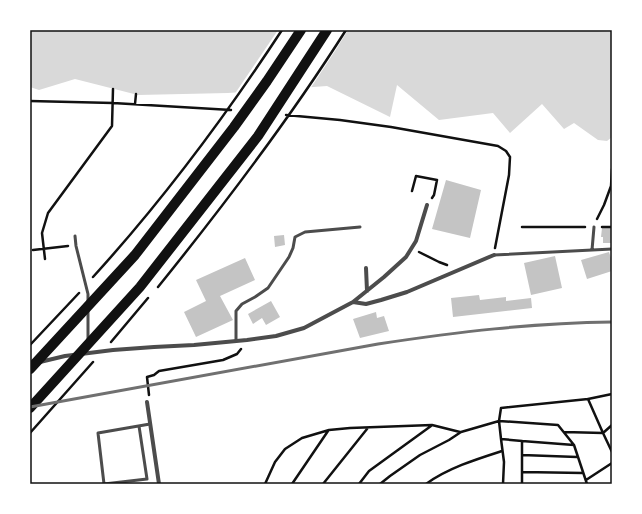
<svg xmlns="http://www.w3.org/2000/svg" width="642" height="514" font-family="'Libre Baskerville',serif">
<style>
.water{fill:#d9d9d9}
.pier{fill:#fff}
.building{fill:#c4c4c4}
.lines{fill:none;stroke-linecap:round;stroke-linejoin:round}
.path{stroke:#111;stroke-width:2.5}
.service{stroke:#4c4c4c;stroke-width:3}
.minor{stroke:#4c4c4c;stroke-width:4}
.primary{stroke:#111;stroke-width:10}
.rail{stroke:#707070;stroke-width:3}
.neatline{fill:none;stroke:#111;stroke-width:1.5}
</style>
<rect width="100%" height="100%" fill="#fff"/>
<!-- water -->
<path class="water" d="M30 30H581L612 32V137L607 141 598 140 574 123 564 129 542 104 510 133 493 113 439 120 397 85 390 117 327 86 228 93 138 95 75 79 39 90 30 87Z"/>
<!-- pier -->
<path class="pier" d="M278 30H348L335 51 310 89 234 95Z"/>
<!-- building -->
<path class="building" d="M446 180 481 190 470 238 432 229Z
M602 228H612V243H603V237H601Z
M284 235 285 245 275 247 274 236Z
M609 252 612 261V271L587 279 581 260Z
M555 256 562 288 531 295 524 263Z
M245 258 255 280 220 296 233 320 196 337 184 312 206 301 196 280Z
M479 295 480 300 506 297V301L531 298 532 308 453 317 451 298Z
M271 301 280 317 266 325 262 318 253 324 248 314Z
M376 312 377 318 384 316 389 331 360 338 353 319Z"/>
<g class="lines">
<!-- path -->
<path class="path" d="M30 101 113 103 231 110
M135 104 136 94
M286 115 340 120 391 127 498 146 506 151 510 157 509 175 495 248
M412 191 416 176 437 180 434 195 432 198
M597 219 604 205 611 186 612 169
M522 227H585
M602 227H612
M33 250 68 246
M419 252 439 262 447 265
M45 259 42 233 48 213 112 126 113 89
M93 277C163 200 225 117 282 30
M158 287C225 204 289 120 346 30
M111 342 148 298
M30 345 79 293
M149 395 147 377 154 375 159 371 223 360 237 354 241 349
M588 399 603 433 612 425
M564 432 603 433 612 452
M30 433 93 362
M501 439 504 462 503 484
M522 441 574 445
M522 455 577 457
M522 472 583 473
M586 480 612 463
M265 484 275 462 285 449 302 438 329 430 350 428 432 425 460 432
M292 484 328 431
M323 484 367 429
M359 484 369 471 431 426
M380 484 390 476 420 455 449 440 461 432 499 421 558 425 574 445 587 484
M426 484C448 468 477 459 502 451
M522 484V441L501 439 499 421 501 408 588 399 612 394"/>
<!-- service -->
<path class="service" d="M75 236 76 246 88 294V301
M592 250 594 227
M494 255 612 249
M88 339V311
M236 341V311L242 304 255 297 268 288 289 257 293 248 295 237 305 232 360 227
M139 426 147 479 104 484 98 433 150 424"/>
<!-- minor -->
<path class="minor" d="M366 268 367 291
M353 302 366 304 381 300 407 292 494 255
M40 362 65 356 113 350 154 347 194 345 247 340 276 336 304 328 353 302 384 277 406 257 416 241 427 205
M147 402 159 484"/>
<!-- primary -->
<path class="primary" d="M30 369 135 255 234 127 267 81 301 30
M30 408 140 287 258 136 327 30"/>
<!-- rail -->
<path class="rail" d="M30 407 378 344C457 332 532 323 612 322"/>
</g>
<!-- border -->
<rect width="642" height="514" fill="none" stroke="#ffffff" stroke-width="62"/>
<rect x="31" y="31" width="580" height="452" class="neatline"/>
</svg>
